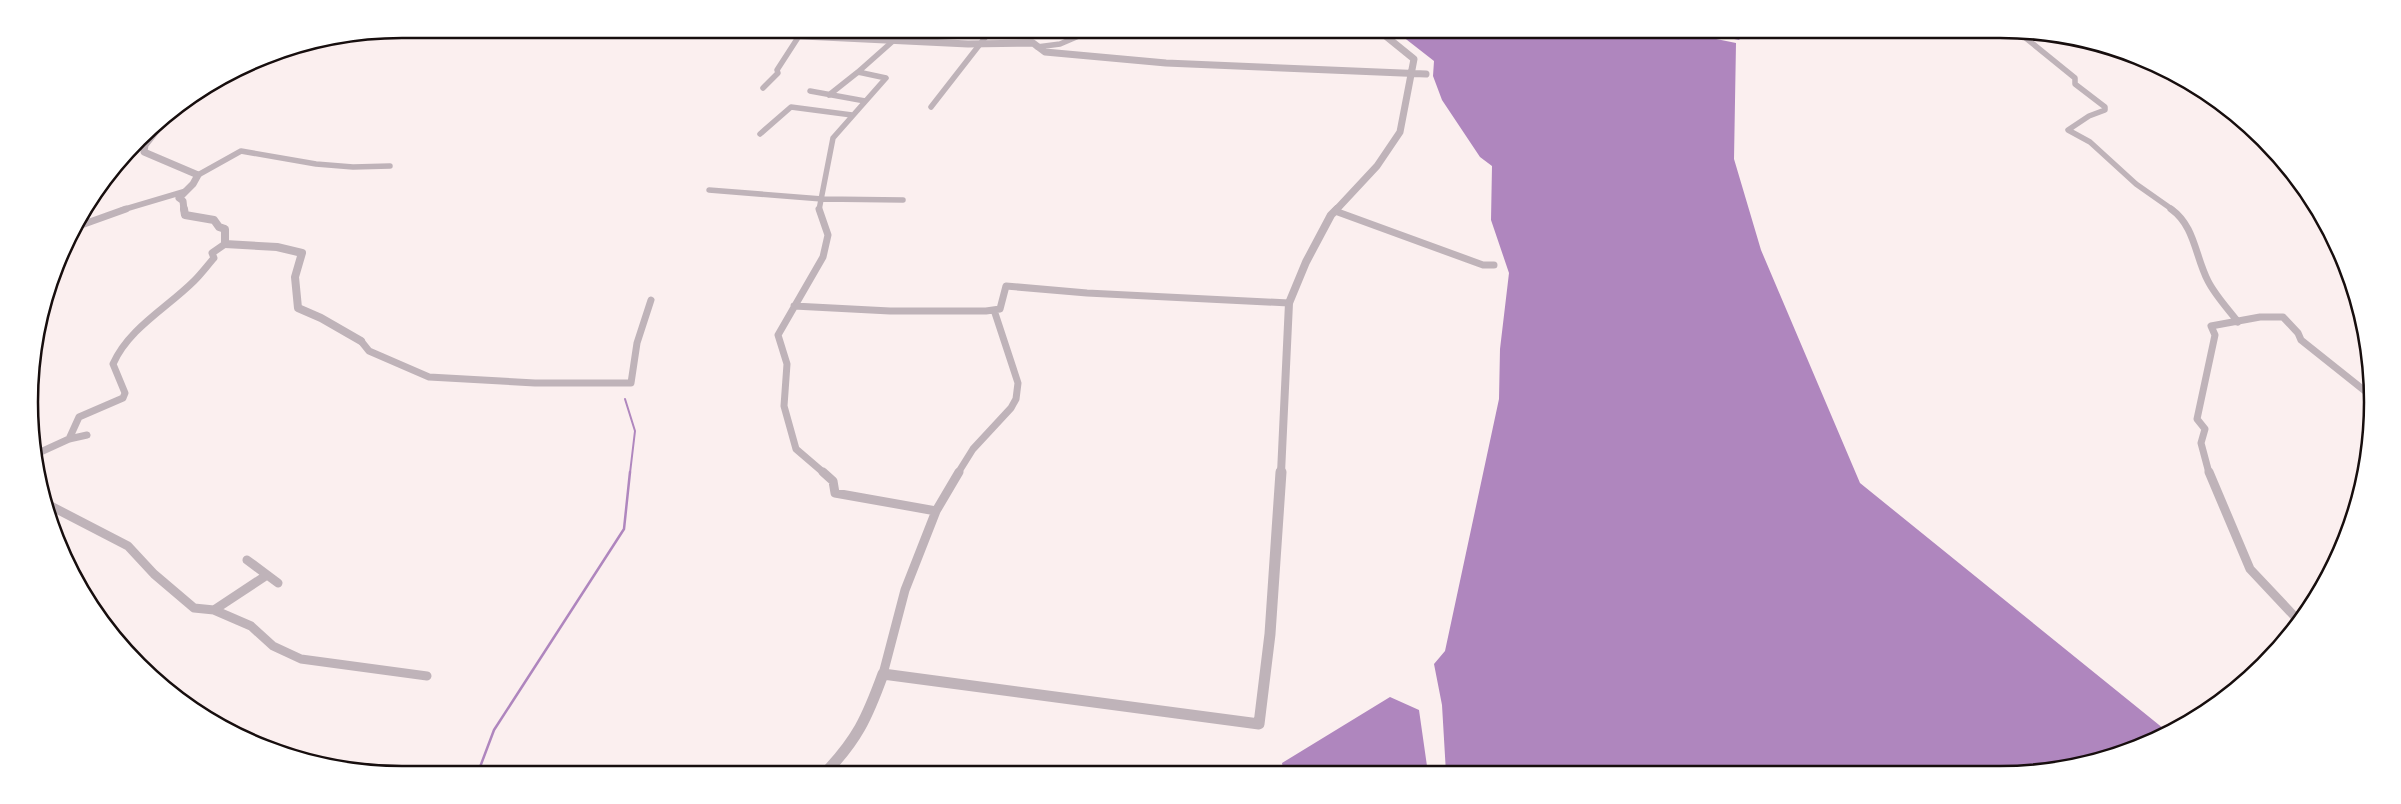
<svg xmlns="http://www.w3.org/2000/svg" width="2401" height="804" font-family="Signika,sans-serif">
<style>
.water{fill:#af86be}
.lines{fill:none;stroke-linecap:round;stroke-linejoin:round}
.stream-far1{stroke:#af86be;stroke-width:2}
.stream{stroke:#af86be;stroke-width:2.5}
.minor-far2{stroke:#bfb3b9;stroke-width:5.5}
.minor-far1{stroke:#bfb3b9;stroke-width:7}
.minor{stroke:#bfb3b9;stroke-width:9}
.tertiary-far2{stroke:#bfb3b9;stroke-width:7}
.tertiary-far1{stroke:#bfb3b9;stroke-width:8}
.tertiary{stroke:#bfb3b9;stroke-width:11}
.rim{fill:none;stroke:#170e0e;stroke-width:2.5}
</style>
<rect width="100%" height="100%" fill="#fbefef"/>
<!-- water -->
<path class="water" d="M1393 29H1667L1736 43 1734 159 1761 250 1860 483 2169 733 2164 737 2047 772 1446 773 1442 705 1434 664 1445 651 1499 399 1500 349 1509 273 1491 220 1492 166 1480 157 1442 100 1433 76 1434 61Z
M1685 29H1748L1739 40Z
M1390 697 1419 710 1428 773 1284 774 1282 763Z"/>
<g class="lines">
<!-- stream-far1 -->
<path class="stream-far1" d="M625 399 635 431 630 473"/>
<!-- stream -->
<path class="stream" d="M477 775 494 730 624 529 630 472"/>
<!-- minor-far2 -->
<path class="minor-far2" d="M2017 31 2075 78V84L2105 107V110L2089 116 2068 130 2090 142 2136 184 2173 210
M1037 47 1060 44 1095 29
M763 88 778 73 777 70 799 36
M810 91 865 101
M829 95 858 72
M931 107 991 30
M760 134 791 107 852 115
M198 175 241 151 316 164 353 167 390 166
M709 190 822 199 903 200
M122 210 186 191
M819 210 833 138 886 78 858 72 893 41"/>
<!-- minor-far1 -->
<path class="minor-far1" d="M819 209 828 235 823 257 778 335 787 364 784 406 796 449 824 473
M2171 209C2195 226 2195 256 2208 281 2215 295 2228 309 2238 322
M1335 211 1483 265H1494
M73 228 126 209
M794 306 890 311H986L1000 309 1006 286 1087 293 1289 303
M361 341 369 351 429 377 535 383H631L637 343 651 300
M69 439 79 417 123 398 125 393 113 364C129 328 167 308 194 281 201 274 207 266 214 258L212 253 225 244
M34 455 69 439 87 435
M958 473 973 449 1011 408 1016 399 1018 383 994 310
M2209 473 2201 443 2205 429 2197 419 2215 335 2211 326 2260 317H2283L2298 333 2301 340 2370 395"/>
<!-- minor -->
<path class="minor" d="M823 472 833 481 835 493 936 511 905 590 883 674
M2209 472 2250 569 2297 619
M43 502 128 546 154 574 194 608 214 610 251 626 273 646 301 659 427 676
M936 511 959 472
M247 560 278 583
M214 610 267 575"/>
<!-- tertiary-far2 -->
<path class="tertiary-far2" d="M784 29 782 35 968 44 1033 43 1045 52 1166 63 1426 74
M171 112 145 145 144 152 198 175 193 184 179 198 183 201 184 210
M1336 210 1377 166 1400 132 1414 59 1377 29"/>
<!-- tertiary-far1 -->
<path class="tertiary-far1" d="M184 209 185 215 214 220 219 227 225 229V244L277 247 302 253 295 277 298 308 321 318 361 341
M1281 473 1289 303 1306 262 1331 215 1337 209"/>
<!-- tertiary -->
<path class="tertiary" d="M824 774C857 740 867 718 883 674L1259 724 1270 634 1281 472"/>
</g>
<!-- crop -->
<path d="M0 0H2401V804H0ZM402 38H2000A364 364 0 0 1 2364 402V402A364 364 0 0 1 2000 766H402A364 364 0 0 1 38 402V402A364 364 0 0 1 402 38Z" fill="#fff" fill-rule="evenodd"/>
<path class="rim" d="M402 38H2000A364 364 0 0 1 2364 402V402A364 364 0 0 1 2000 766H402A364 364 0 0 1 38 402V402A364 364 0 0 1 402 38Z"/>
</svg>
